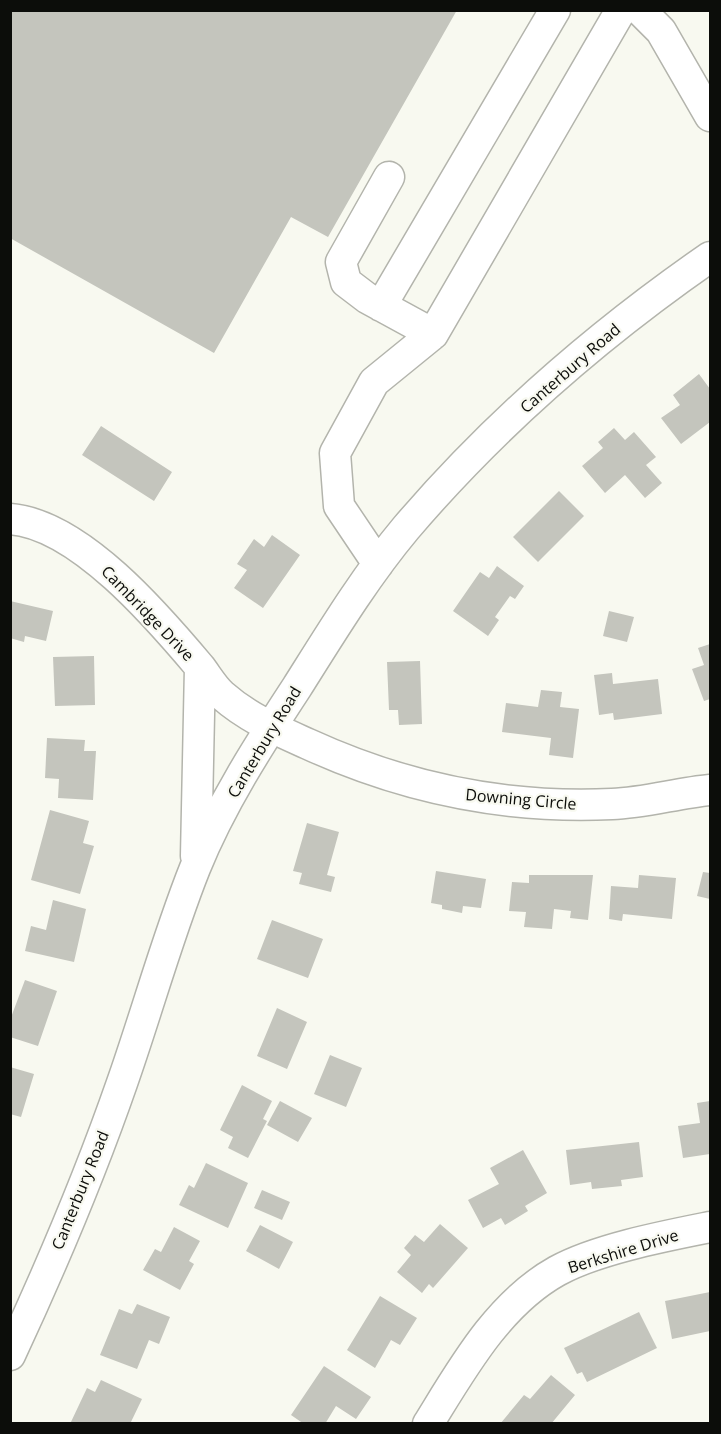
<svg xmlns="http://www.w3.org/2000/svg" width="721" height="1434" font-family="'Open Sans',sans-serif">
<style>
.building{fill:#c4c5bd}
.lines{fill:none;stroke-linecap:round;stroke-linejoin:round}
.minor-casing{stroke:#b3b4ac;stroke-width:33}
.minor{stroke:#fff;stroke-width:30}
.labels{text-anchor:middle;stroke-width:4.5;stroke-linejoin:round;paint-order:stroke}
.street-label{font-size:16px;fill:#0c0d0a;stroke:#f8f9f0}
</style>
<rect width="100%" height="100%" fill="#f8f9f0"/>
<!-- building -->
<path class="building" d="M10 10H457L328 237 291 217 214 353 10 238Z
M699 374 710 389V422L681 444 661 418 680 405 673 395Z
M101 426 172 472 154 501 82 455Z
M614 428 625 440 634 432 656 457 646 465 662 483 645 498 625 475 605 493 582 466 603 448 598 442Z
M559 491 584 516 538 562 513 537Z
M272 535 300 555 263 608 234 588 247 570 237 564 254 539 264 547Z
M497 566 524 586 515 599 510 596 495 617 499 620 488 636 453 611 480 572 489 578Z
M10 601 53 611 46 641 25 636 24 642 10 638Z
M609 611 634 617 627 642 603 636Z
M710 644V699L704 701 692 669 704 665 698 648Z
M94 656 95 705 55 706 53 657Z
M420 661 422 724 399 725 398 710H389L387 662Z
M612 673 613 684 658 679 662 714 614 720 613 713 599 715 594 675Z
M541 690 562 692 560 707 579 709 573 758 549 755 551 738 502 732 506 703 538 707Z
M47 738 85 740 84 751H96L93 800 58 798 59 779 45 778Z
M50 810 89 821 83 843 94 846 80 894 31 880Z
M307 823 339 832 327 875 335 877 331 892 299 884 302 873 293 871Z
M436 871 486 879 481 908 463 906 462 913 442 909V905L431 903Z
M703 872 710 873V899L697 896Z
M529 875H593L588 920 570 918 571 911 554 909 552 929 524 927 526 912 509 911 512 882 529 883Z
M639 875 676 878 672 919 623 914 622 921 609 919 611 886 638 888Z
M53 900 86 909 74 962 25 951 31 926 46 930Z
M272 920 323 939 308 978 257 959Z
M25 980 57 991 38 1046 10 1037V1020Z
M277 1008 307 1022 287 1069 257 1056Z
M330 1055 362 1068 346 1107 314 1094Z
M10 1067 34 1074 21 1117 10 1114Z
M242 1085 272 1101 263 1119 267 1121 248 1158 228 1148 233 1137 220 1130Z
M280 1101 312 1118 298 1142 267 1125Z
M710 1101V1154L683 1158 678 1126 700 1123 697 1103Z
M639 1142 643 1177 621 1180 622 1186 592 1189 591 1182 570 1185 566 1150Z
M523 1150 547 1193 525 1206 528 1211 505 1225 501 1218 483 1228 468 1200 499 1184 490 1168Z
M206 1163 248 1183 228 1228 179 1205 189 1185 194 1188Z
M262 1190 290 1202 282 1220 254 1208Z
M440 1224 468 1248 433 1288 429 1284 422 1293 397 1272 411 1255 404 1248 415 1235 424 1242Z
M260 1225 293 1242 279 1269 246 1251Z
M174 1227 200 1241 189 1261 194 1264 180 1290 143 1270 155 1249 161 1252Z
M710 1292V1331L672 1339 665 1301Z
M380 1296 417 1318 400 1345 391 1340 375 1368 347 1350Z
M137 1304 170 1317 159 1344 149 1340 137 1369 100 1355 119 1309 132 1314Z
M639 1312 657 1348 587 1382 582 1372 577 1374 564 1348Z
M324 1366 371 1397 356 1419 336 1406 325 1424H304L291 1415Z
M551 1375 575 1395 551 1424H500L524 1395 530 1399Z
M101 1380 142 1399 130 1424H70L87 1388 95 1392Z"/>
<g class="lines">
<defs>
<path id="minor" d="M640 10 661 31 710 116
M389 177 341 262 346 282 367 298 433 334
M381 306 555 10
M10 519C79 524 158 617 200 667 207 676 213 687 222 695 248 718 277 730 308 744 404 788 506 809 612 804 644 803 678 793 710 790
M378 564 339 506 335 453 374 382 433 334 621 10
M196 856 200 667
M10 1355C51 1267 90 1175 122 1083 147 1012 167 938 195 868 221 804 259 745 297 687 331 633 365 577 406 528 494 425 599 334 710 257
M428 1424C462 1369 498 1304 557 1271 597 1249 665 1236 710 1227"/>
</defs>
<!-- minor casing -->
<use href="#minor" class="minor-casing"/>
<!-- minor -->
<use href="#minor" class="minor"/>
</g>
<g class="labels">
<!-- street labels -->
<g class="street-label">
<text transform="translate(570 368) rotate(-41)" y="6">Canterbury Road</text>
<text transform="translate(148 613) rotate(46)" y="6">Cambridge Drive</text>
<text transform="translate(264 742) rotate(-59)" y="6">Canterbury Road</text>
<text transform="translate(521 799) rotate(5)" y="6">Downing Circle</text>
<text transform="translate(80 1190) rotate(-68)" y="6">Canterbury Road</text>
<text transform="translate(623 1251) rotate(-17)" y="6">Berkshire Drive</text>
</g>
</g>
<!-- border -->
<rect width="721" height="1434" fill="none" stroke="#0c0d0a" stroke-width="24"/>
</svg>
